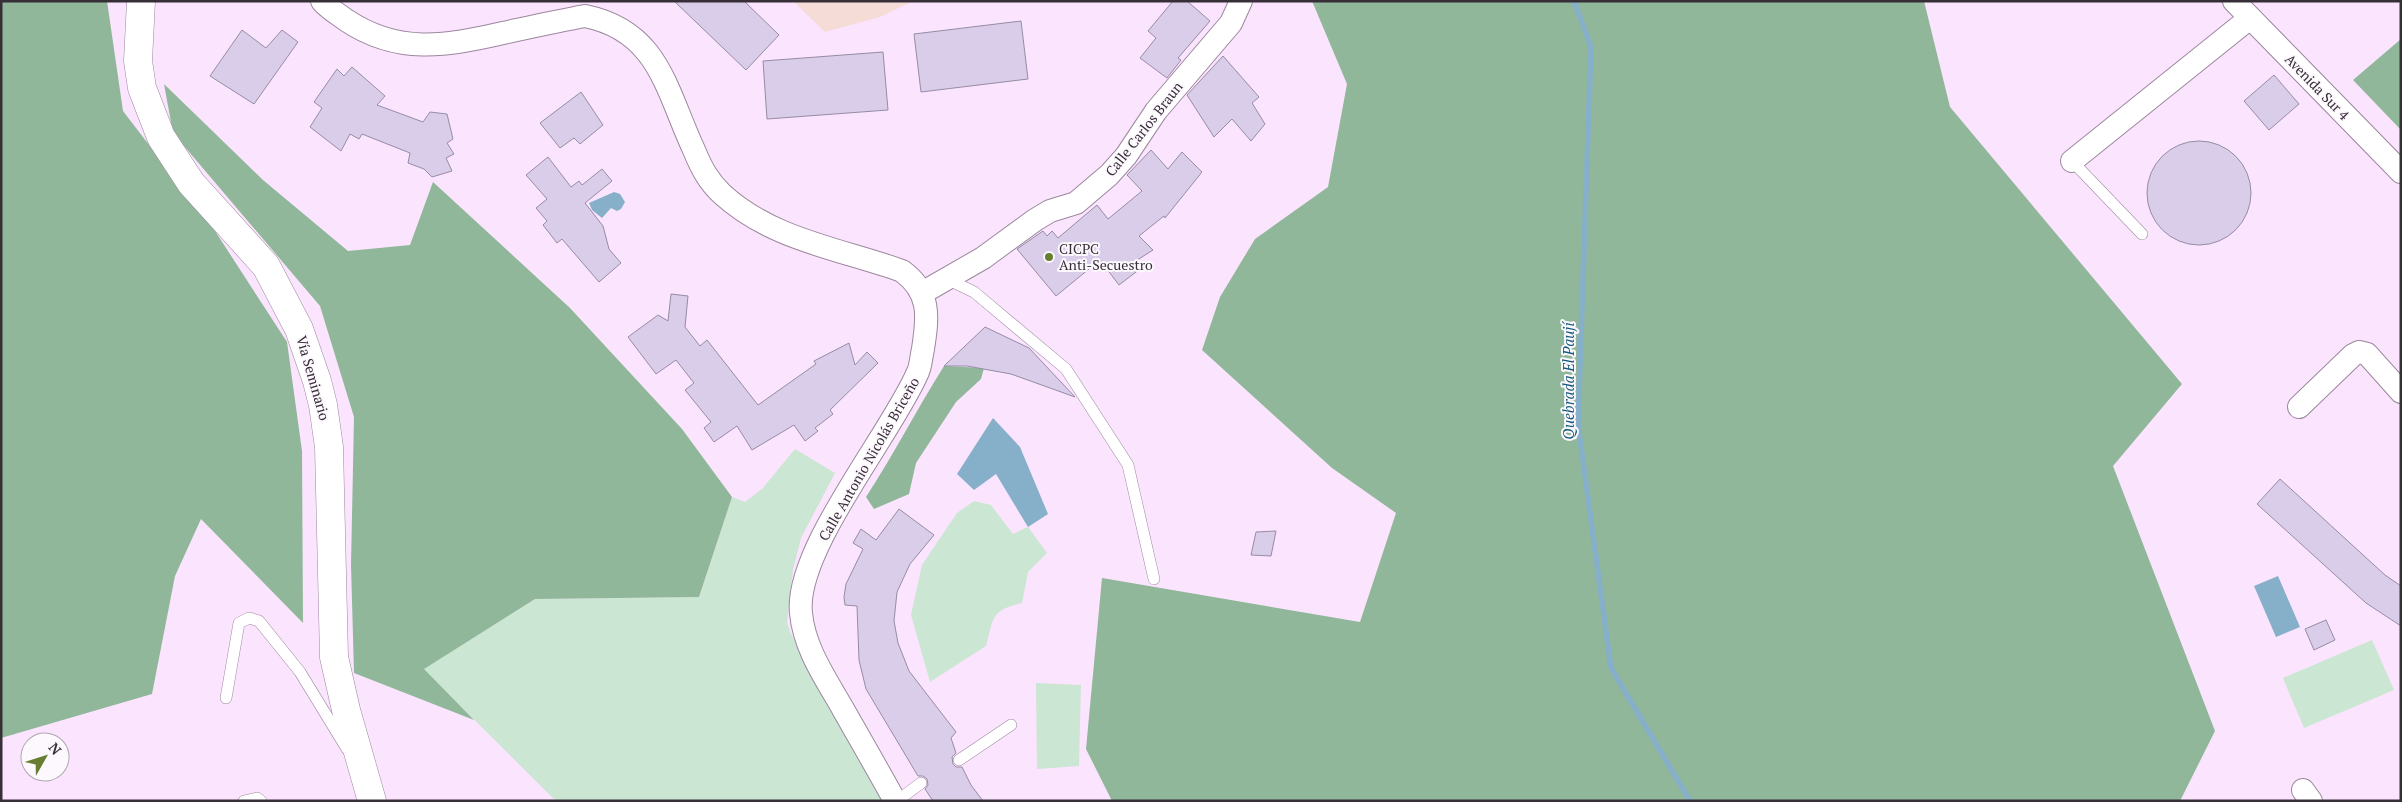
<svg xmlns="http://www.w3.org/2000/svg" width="2402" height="802" font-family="'PT Serif',serif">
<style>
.education{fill:#f6dcd7}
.green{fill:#cbe6d2}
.forest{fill:#90b79a}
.water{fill:#86afca}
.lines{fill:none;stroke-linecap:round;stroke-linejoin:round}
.stream{stroke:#86afca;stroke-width:5.5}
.building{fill:#d9cdea;stroke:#978ba6}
.service-casing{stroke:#9c879e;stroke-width:12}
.minor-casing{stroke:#9c879e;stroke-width:24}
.secondary-casing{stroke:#9c879e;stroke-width:29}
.service{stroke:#fff;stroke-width:11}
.minor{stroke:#fff;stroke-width:22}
.secondary{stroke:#fff;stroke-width:28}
.poi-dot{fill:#677e31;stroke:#fdf8fd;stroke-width:2}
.labels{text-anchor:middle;stroke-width:4;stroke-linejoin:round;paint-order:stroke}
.street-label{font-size:14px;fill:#372f38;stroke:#fdf8fd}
.poi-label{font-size:14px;fill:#372f38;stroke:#fdf8fd;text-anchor:start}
.water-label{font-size:15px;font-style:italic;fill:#14597e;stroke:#fdf8fd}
</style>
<rect width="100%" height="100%" fill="#fbe4fd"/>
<!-- education -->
<path class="education" d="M793 1H913L880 17 825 32Z"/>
<!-- green -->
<path class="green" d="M795 449 835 473 801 538 793 570 787 622 791 634 888 797 883 801H556L423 669 535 599 699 597 732 497 745 502 762 489Z
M974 501 991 505 1013 534 1028 527 1047 553 1028 572 1022 603C990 611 994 617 986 646L930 682 911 615 922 565 957 513Z
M2372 640 2394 690 2304 728 2283 678Z
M1036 683 1081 685 1079 766 1037 769Z"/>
<!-- forest -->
<path class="forest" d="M1 1H107L123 111 215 231 287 342 302 451 303 623 201 519 175 576 152 694 1 738Z
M1312 1H1924L1950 107 2182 384 2113 466 2215 731 2180 801H1112L1086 749 1102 578 1360 622 1396 513 1332 468 1202 350 1220 297 1255 239 1328 187 1347 84Z
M2401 39V130L2353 80Z
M164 84 263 180 348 251 410 245 433 182 570 308 682 429 732 497 699 597 535 599 424 669 474 720 354 673 351 565 354 417 320 306 173 133Z
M944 366 984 368 981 379 956 402 916 463 909 494 874 509 866 497C894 454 917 409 944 366Z"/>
<!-- water -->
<path class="water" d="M614 192 620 194 625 202 621 209 617 211 611 208 602 218 592 210 589 203Z
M993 418 1020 447 1048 514 1028 527 996 474 974 490 957 474Z
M2278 576 2300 627 2276 637 2254 586Z"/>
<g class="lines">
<!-- stream -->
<path class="stream" d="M1574 1 1591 47 1578 424 1611 668 1690 801"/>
</g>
<!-- building -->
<path class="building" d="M674 1H744L779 35 746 70Z
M1173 1H1187L1210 21 1178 58 1181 60 1167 78 1140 58 1156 38 1148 31Z
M1021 21 1028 79 921 92 914 34Z
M242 30 266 48 282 30 298 42 254 104 210 76Z
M883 52 888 110 767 119 763 61Z
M1223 56 1259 97 1252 103 1265 124 1251 141 1232 119 1214 137 1187 95Z
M352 67 385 96 377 105 423 122 430 112 447 114 453 139 447 143 454 154 446 158 452 171 432 177 424 169 408 163 410 153 362 134 359 139 350 134 341 151 310 127 322 108 314 102 337 69 344 76Z
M2274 75 2299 104 2269 130 2244 101Z
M581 92 603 125 580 144 574 138 560 148 540 123Z
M2147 193a52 52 0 1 1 104 0a52 52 0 1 1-104 0Z
M1151 150 1168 169 1182 152 1202 172 1165 218 1164 216 1139 236 1153 250 1134 262 1140 269 1119 285 1100 260 1056 296 1017 249 1043 231 1047 236 1052 231 1058 238 1097 205 1108 219 1142 191 1127 175Z
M548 157 571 187 579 181 582 185 602 169 612 181 585 203 603 226 609 249 621 263 599 282 562 239 557 243 543 225 547 221 536 208 547 199 526 175Z
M671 294 688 296 685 327 700 346 707 340 758 405 816 364 814 361 849 343 855 365 867 352 878 363 830 410 833 414 815 428 818 431 805 441 794 425 752 450 737 426 714 442 704 428 711 422 685 390 694 383 676 360 656 374 628 337 658 315 668 321Z
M985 327 1029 348 1075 397 1011 374 967 366H944Z
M2280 479 2385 575 2401 586V626L2366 603 2257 504Z
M899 509 934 535 910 564 897 592 894 621 898 643 909 671 956 732 951 738 956 753 952 757 953 764 956 767H962L971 785 983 801H933L925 789 928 785 927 779 923 776H918L866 689 859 660 857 606 845 605 844 597 846 584 863 549 853 543 861 529 876 540Z
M1276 531 1271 556 1251 555 1256 532Z
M2326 620 2335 640 2314 650 2305 629Z"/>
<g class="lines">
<defs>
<path id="service" d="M2072 161 2142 234
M947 279 974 292 1066 369 1128 465 1154 579
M226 698 239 623 249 618 259 621 300 672 347 749
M959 760 1011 725
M244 801 257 798 261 801
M897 801 921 783"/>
<path id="minor" d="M322 1C329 9 338 14 346 20 398 55 446 46 503 33 531 27 558 21 585 16 659 31 666 90 694 150 701 167 708 181 722 194 772 240 841 249 902 271 931 292 928 317 923 349 921 357 921 367 917 374 891 434 794 551 801 613 804 648 826 679 843 709 860 739 878 770 895 801
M2234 1 2401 172
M2072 161 2250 18
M922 293 983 258 1035 220 1050 211 1076 203 1109 175 1126 156 1156 111 1231 23 1241 1
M2299 407 2353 355 2359 352 2367 354 2401 392
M2303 790 2311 801"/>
<path id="secondary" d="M141 1 138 61 142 88 161 137 191 183 266 266 299 329 317 381 323 405 329 447 334 657 346 710 372 801"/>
</defs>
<!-- service casing -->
<use href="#service" class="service-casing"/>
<!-- minor casing -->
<use href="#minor" class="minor-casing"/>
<!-- secondary casing -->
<use href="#secondary" class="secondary-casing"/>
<!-- service -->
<use href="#service" class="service"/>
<!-- minor -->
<use href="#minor" class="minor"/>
<!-- secondary -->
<use href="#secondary" class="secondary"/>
</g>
<!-- markers -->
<circle class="poi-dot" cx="1049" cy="257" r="5"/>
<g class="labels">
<!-- street labels -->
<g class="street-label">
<text transform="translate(2317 87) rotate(46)" y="5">Avenida Sur 4</text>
<text transform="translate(1144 129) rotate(-52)" y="5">Calle Carlos Braun</text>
<text transform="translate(313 378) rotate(74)" y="5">Vía Seminario</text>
<text transform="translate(869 459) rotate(-60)" y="5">Calle Antonio Nicolás Briceño</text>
</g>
<!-- poi labels -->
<g class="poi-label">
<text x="1059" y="254">CICPC<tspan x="1059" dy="16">Anti-Secuestro</tspan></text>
</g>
<!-- water labels -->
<g class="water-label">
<text transform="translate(1569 381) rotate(-90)" y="5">Quebrada El Paují</text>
</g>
</g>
<!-- border -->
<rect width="2402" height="802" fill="none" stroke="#372f38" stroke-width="5"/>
<!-- north arrow -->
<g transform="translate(45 757) rotate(51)"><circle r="24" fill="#fdf8fd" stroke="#aea8ae"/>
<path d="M0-4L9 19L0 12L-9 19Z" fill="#677e31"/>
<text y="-8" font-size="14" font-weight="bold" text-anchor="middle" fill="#372f38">N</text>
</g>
</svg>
